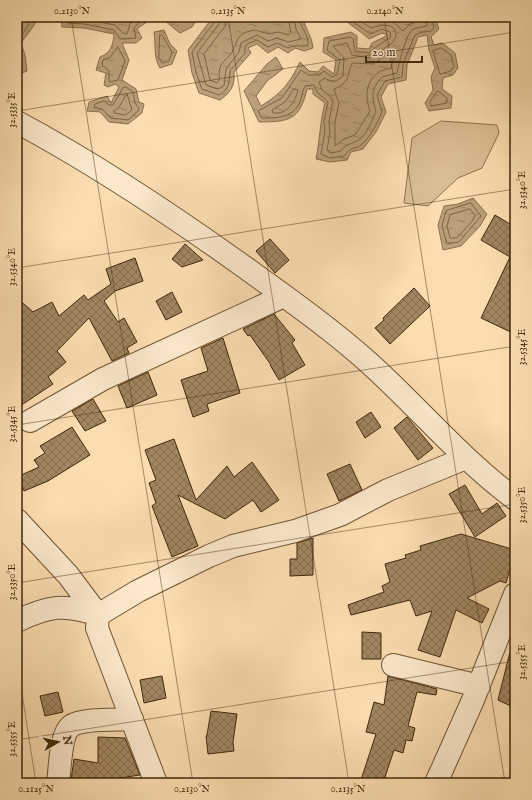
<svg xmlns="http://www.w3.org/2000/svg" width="532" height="800" font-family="'IM FELL English',serif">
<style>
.green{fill:#dbbe94;stroke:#8d724e}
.water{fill:url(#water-ripples);stroke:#896f4b}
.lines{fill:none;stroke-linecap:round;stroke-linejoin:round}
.shore{stroke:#7d6340;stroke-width:1}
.stream{stroke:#896f4b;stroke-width:5.5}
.building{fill:url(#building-cross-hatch);stroke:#3f2708}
.minor-casing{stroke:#6e5432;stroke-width:24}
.minor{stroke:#fce9cc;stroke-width:22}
.ticks{fill:none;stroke:#3f2708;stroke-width:1;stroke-opacity:0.45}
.neatline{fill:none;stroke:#3f2708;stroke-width:1.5}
.ticks-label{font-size:10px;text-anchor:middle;fill:#3f2708}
</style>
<defs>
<pattern id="water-ripples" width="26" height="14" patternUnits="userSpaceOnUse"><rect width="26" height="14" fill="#bb9f78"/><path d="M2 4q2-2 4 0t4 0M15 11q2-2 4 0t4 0" fill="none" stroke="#998260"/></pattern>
<pattern id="building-cross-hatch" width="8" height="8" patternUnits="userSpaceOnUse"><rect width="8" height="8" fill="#a18660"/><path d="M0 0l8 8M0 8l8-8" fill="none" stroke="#856e4d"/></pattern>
</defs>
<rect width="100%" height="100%" fill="#fbddb1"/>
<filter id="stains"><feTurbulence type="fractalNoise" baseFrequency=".005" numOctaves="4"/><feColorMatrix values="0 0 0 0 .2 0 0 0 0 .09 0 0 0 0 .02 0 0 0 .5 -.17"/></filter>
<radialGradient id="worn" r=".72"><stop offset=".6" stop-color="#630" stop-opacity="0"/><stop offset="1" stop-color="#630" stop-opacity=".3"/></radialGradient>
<!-- green -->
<path class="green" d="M441 121 497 125 499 133 482 168 458 178 428 206 404 203 412 138Z"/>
<!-- water -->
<path class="water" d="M17 17H31L35 24 21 43 25 55 27 71 22 73 17 69Z
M61 17H147L148 21 137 29 142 38 136 43H122L129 60 122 80 136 89 139 102 144 104 142 113 128 124 109 122 100 112 87 111 89 102 107 96 111 103 119 87 115 84 108 87 104 85 106 73 96 70 100 57C111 53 113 45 114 34L84 28 62 27Z
M160 17H198L192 27 180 33Z
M213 17H303C305 29 312 36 313 48L304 51 295 48 288 53 278 47 268 53 257 44 248 48 251 53 234 72C235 86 231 92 220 100L199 93 192 73 188 50Z
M342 17H435L439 29 431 37 434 45 442 43 455 53 458 68 453 75 443 78 442 89 452 96 451 108 429 111 425 103 433 90 431 77 435 68 429 50 427 35 418 37 407 65 406 80 388 84 381 97 386 112 376 132 363 149 351 152 347 160 330 162 316 159C320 139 320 121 325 103L313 94V89H307C300 120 289 122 259 122L244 91 267 64 276 57 283 69 267 81 256 96 261 106C281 94 290 83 300 62L309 71 318 72 323 66 334 74 336 60 323 52 324 38 351 32 357 36V48L369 49 372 43 388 35 382 33 369 39C360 30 350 26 342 17Z
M164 30 170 44 177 51 172 64 160 68C153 57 156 44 154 32Z
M473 198 487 214 480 226 461 246 443 250 438 225 444 206 458 204Z"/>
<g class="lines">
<!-- shore -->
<path class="shore" d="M65 17 67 23 84 24 114 30 120 39 136 38 134 28 144 17
M70 17 115 25 123 33 127 34 130 24 138 17
M216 17 215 21 192 52 196 72 202 89 219 95C230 89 229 82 230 71L245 53V48L247 44 257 40 268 47 277 43 288 48C298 43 300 48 308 45 309 35 300 27 299 17
M221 17 219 24 197 53 206 85 218 89 224 86 226 69 239 52 241 43 257 35 268 41 277 38 288 42 301 39 296 29 294 17
M227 17 225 26 204 54 210 80 217 83C221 79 218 74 220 68 222 60 231 57 233 50 239 37 238 33 255 30L269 34 278 32 289 35 291 33 288 17
M347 17C354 24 362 27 370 34L382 29 390 32 391 37 376 47 369 53 355 51 353 39 350 37 329 41 327 50 340 60 337 75 332 77 324 71 319 75H308L301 70 282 98 258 111 262 118C277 118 293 118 300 102 302 97 302 91 305 86L314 85 317 92 328 102 324 121 325 131 321 154 330 158 344 156C353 144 354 151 362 144 371 137 377 123 382 112L377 95 385 81 402 77 403 64 415 35 425 31 430 32 434 28 431 17
M354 17 371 28C381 25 396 21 396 37L392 43 370 58 352 55 347 43 333 46 344 58 343 76 336 81H330L325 78 319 82 322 90 330 96 333 101 329 121 330 132 327 150 331 153 341 151C346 144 349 145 357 141 366 137 372 120 376 112 372 97 370 90 382 77L397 73C399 63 405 37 412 30 416 27 423 27 427 26L426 17
M366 17 372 21C389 15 392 21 403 31L410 24 420 21V17
M160 35H162L172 52 169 61 162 63 159 58Z
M118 47 125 61 118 80 110 82 109 80V71L102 65 103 60 110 57Z
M441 48 451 55 454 67 451 71 440 74 433 51Z
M393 50 396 52 391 68C387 69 383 70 379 72 365 82 365 97 370 111L355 135 344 139 335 146V122L339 103 334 89C351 82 346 77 352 63L373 64Z
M17 66 22 64 17 42 29 24 28 17
M126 87 133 92 135 103 139 108 138 111 128 120 111 118 102 109 94 107 95 104 104 101 109 105H113L123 88Z
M294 89 298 90C295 103 286 115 273 113L272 110 285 102Z
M438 91 447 98V103L431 106 430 102Z
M127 94 132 110 125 115 114 113V111L119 107Z
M471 203 481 216 459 242 447 244 442 226 446 211Z
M470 209 475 215 473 220 457 238H450L447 226 450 215Z"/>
<!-- stream -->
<path class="stream" d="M514 177 515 178"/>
</g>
<!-- building -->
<path class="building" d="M495 215 515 227V334L481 318 510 257 481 240Z
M270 239 289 260 275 273 256 251Z
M185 244 203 260 182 267 172 259Z
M135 258 143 281 115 291 104 301 118 322 124 318 137 342 127 348 129 353 112 361 89 318 57 351 66 362 48 377 53 384 17 408V298L33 312 52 302 59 316 84 295 88 300 111 284 106 269Z
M414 288 430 306 390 344 375 328 384 320 383 318Z
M172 292 182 312 166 320 156 301Z
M274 314 295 340 292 343 305 365 279 380 270 365H271L250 335 248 336 243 329Z
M223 338 240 393 207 404 209 411 193 417 181 380 208 371 201 348Z
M148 372 157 395 127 408 118 386Z
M93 399 106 421 85 431 72 411Z
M371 412 381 427 365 438 356 422Z
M407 417 433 448 418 460 394 428Z
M72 427 90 455 48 481 24 491 17 477 39 467 34 460 45 453 40 446Z
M174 439 196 500 227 466 234 477 252 462 279 500 261 512 253 500 225 519 178 495 198 546 172 557 152 506 156 503 149 483 156 480 145 450Z
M350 464 362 490 339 501 327 474Z
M465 485 482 514 497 503 506 516 475 537 449 494Z
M461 534 515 550V552L506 583 500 581 467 598 489 609 482 623 456 610 440 657 418 650 432 611 416 616 410 600 351 615 348 605 384 592 382 586 390 582 385 564 406 558 405 555 421 550 420 546Z
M313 538V575L290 576V559H297V543Z
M362 632 381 633V659H362Z
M510 652 515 653V708L498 700Z
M162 676 166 698 144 703 140 680Z
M388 676 437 689 436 695 417 692 408 726 415 728 412 741 406 740 403 753 394 750 383 783H360L376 734 366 732 374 702 384 705Z
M58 692 63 712 45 716 40 696Z
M211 711 237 714 233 742 234 751 208 754 206 736 207 735Z
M98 737 125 738 140 775 120 778V783H88L71 780 74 759 98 763Z"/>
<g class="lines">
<defs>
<path id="minor" d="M17 122C99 166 175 217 250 271 290 300 331 329 368 362 418 407 461 459 515 499
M30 421 103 379 284 296
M17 520 68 575 98 615 138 591 209 556 233 546 295 531 340 515 388 490 466 458
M17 621C48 606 65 603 98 615L97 628 156 783
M393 665 479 686
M58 783C60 770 60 734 71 726 82 718 117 720 132 719
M436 783 473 700 515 594"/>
</defs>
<!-- minor casing -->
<use href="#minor" class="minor-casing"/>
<!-- minor -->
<use href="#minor" class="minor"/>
</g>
<!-- ticks -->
<path class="ticks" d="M71 17 193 783M228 17 349 783M384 17 505 783M17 111 515 32M17 268 515 189M17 425 515 346M17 583 515 504M17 661 36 783M17 740 515 661"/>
<!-- margin -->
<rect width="532" height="800" fill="none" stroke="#fbddb1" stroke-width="44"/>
<!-- north arrow -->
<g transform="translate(58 742) rotate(81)" stroke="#fce9cc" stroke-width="3" paint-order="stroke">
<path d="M0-3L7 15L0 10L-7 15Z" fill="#3f2708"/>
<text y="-6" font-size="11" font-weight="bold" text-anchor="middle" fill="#3f2708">N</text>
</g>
<!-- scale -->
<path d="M366 56v6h56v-6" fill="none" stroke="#3f2708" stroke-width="2"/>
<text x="372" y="56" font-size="12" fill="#3f2708" stroke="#fce9cc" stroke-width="3" paint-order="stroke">20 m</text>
<rect x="22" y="22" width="488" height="756" class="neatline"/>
<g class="ticks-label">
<text x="72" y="14">0.2130°N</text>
<text x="228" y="14">0.2135°N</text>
<text x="385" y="14">0.2140°N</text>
<text transform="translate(11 110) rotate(-90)" y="4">32.5335°E</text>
<text transform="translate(521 190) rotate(-90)" y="4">32.5340°E</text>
<text transform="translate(11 267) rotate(-90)" y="4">32.5340°E</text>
<text transform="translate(521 347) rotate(-90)" y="4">32.5345°E</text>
<text transform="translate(11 424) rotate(-90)" y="4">32.5345°E</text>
<text transform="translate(521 505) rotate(-90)" y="4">32.5350°E</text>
<text transform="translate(11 582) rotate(-90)" y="4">32.5350°E</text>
<text transform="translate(521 662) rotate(-90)" y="4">32.5355°E</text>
<text transform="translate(11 739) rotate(-90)" y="4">32.5355°E</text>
<text x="36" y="792">0.2125°N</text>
<text x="192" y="792">0.2130°N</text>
<text x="348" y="792">0.2135°N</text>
</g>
<rect width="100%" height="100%" filter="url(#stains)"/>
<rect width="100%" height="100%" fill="url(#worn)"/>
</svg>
